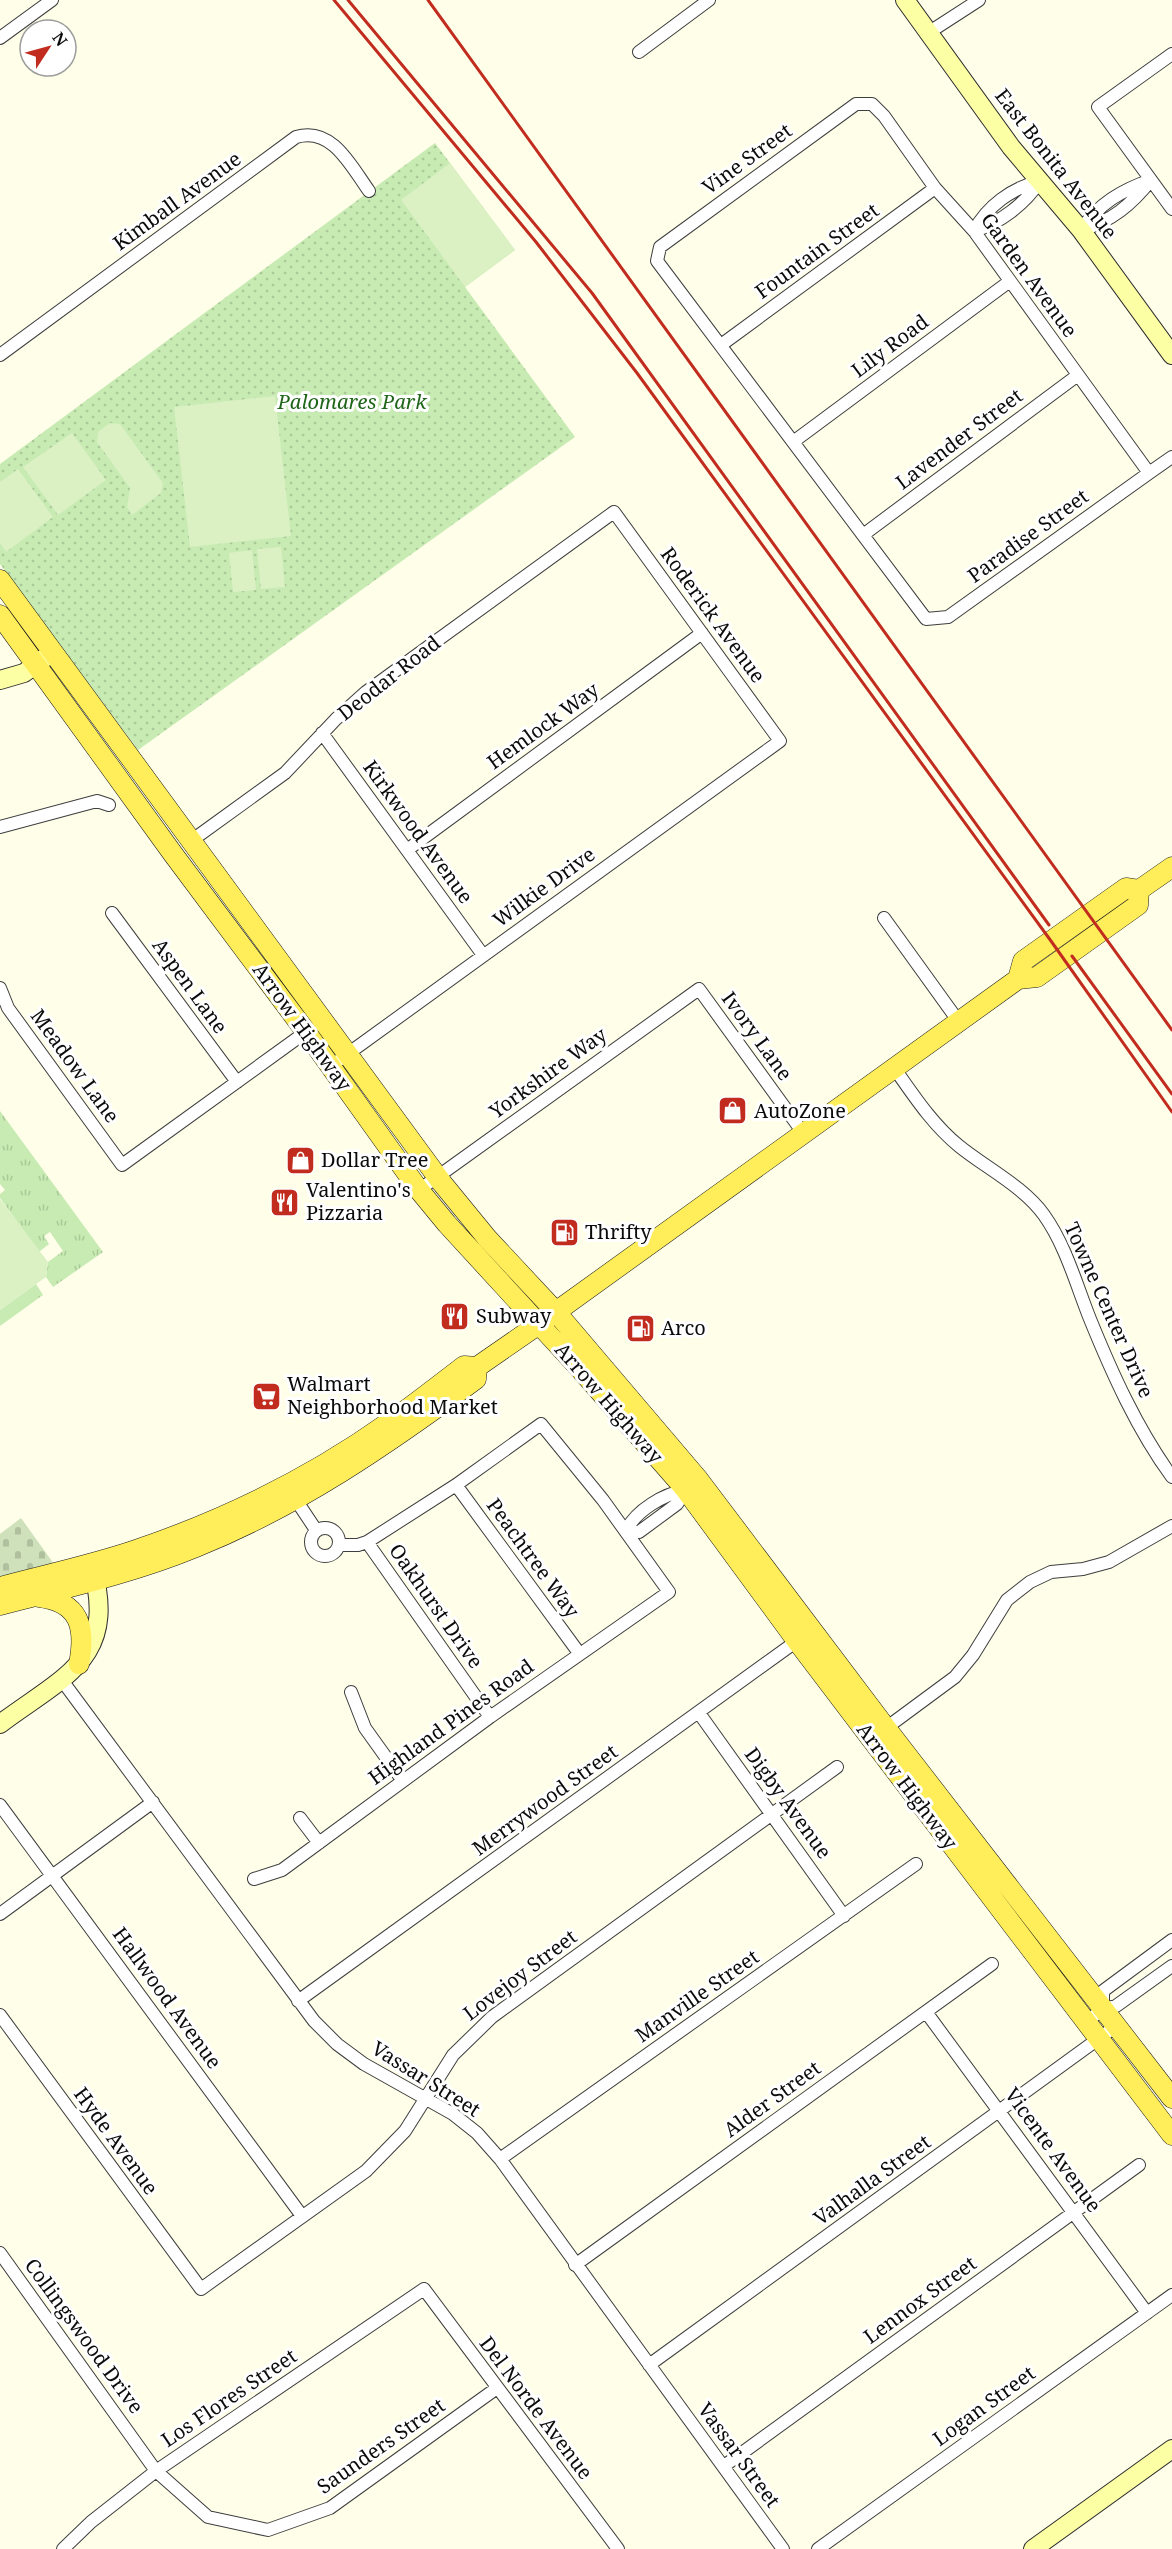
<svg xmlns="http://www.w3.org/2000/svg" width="1172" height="2549" font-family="'Noto Serif',serif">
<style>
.grass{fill:url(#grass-tufts)}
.cemetery{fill:url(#cemetery-stones)}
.park{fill:url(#park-dots)}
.pitch{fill:#dbf1c4}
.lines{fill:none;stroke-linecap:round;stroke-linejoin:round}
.street-casing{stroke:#3e3e3e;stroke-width:14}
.secondary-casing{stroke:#2d2d2d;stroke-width:20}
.primary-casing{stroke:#1c1c1c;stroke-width:21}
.street{stroke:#fff;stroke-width:12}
.secondary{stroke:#fdffa4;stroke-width:18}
.primary{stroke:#ffed59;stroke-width:20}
.rail{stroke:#c12c1e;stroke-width:3}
.labels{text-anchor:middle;stroke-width:6;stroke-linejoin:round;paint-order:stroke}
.street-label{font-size:20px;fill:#0b0b0b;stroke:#fff}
.park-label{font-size:20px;font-style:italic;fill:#1f6519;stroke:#fff}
.poi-label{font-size:20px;fill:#0b0b0b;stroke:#fff;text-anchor:start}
</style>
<defs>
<pattern id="grass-tufts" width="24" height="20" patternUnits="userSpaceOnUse" patternTransform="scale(1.5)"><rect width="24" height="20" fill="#c7ebb2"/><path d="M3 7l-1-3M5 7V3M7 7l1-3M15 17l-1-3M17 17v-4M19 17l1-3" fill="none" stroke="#aac898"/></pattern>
<pattern id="cemetery-stones" width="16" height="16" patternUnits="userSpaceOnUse" patternTransform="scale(1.5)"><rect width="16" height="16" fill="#cfe1bb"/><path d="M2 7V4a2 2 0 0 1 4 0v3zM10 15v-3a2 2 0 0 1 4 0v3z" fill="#b0c09f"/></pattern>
<pattern id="park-dots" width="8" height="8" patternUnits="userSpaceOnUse" patternTransform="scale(1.5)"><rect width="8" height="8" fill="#c7ebb2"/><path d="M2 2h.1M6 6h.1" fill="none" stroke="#aac898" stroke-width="1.8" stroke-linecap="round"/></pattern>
</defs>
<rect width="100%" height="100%" fill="#fffee9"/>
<!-- grass -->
<path class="grass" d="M0 1111 103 1252 53 1287 46 1277 48 1262 63 1251 50 1232 44 1236 49 1244 39 1252 0 1198V1194L5 1190 0 1184Z
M36 1284 43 1295 0 1326V1310Z"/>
<!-- cemetery -->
<path class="cemetery" d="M21 1518 54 1564 0 1577V1534Z"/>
<!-- park -->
<path class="park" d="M435 143 515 250 465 287 575 437 138 750 0 564V464Z"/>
<!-- pitch -->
<path class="pitch" d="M450 163 515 250 465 287 401 200Z
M275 396 291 536 190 547 174 407Z
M110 423 120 424 163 483 161 493 132 515 127 507 130 488 97 442 98 432Z
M72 433 106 480 58 515 23 467Z
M18 469 53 517 6 552 0 543V482Z
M281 547 285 587 261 589 257 549Z
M252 550 256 590 233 592 229 553Z
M0 1199 48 1262 46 1277 0 1310Z"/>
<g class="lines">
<defs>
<path id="street" d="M928 33 979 0
M0 38 52 0
M639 52 709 0
M1172 54 1098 107 1172 209
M1040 181C1025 204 1000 223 974 231 987 206 1012 188 1040 181Z
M1081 230C1111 222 1132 204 1151 180
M1081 230C1098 204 1122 190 1151 180
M721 345 935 188
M0 355 296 137C332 126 351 166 369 191
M793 442 1010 281
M1149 473 974 231 935 188 884 116 872 104H856L660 247 657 261 926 619 948 617 1149 473 1172 457
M863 535 1078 375
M322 733 483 955
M0 827 97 801 109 805
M191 841 285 773 336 719 366 692 614 512 780 741 331 1066
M407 850 702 633
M112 913 237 1082
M884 918 959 1022
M0 988 8 1008 122 1165 310 1029
M895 1069C914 1096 933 1125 959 1146 986 1168 1023 1186 1044 1215 1066 1246 1076 1284 1090 1319 1112 1373 1137 1429 1172 1477
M419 1190 699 989 804 1134
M456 1485 579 1653
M686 1490 677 1504 639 1532 626 1531C636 1510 664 1494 686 1490Z
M292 1494 316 1530
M311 1542a14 14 0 1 1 28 0a14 14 0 1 1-28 0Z
M339 1545H358L367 1542 490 1717
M61 1679 314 2021 337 2044 364 2064 453 2114 477 2133 500 2159 783 2549
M351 1692 365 1728 403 1781
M699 1713 844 1916
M886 1728 955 1677 973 1655 1007 1600 1030 1582 1051 1572 1083 1569 1109 1562 1172 1526
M0 1805 302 2216
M300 1818 319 1843
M254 1879 282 1870 490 1717 669 1592 603 1500 541 1424 456 1485 367 1542
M0 1914 153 1802
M298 2001 801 1638
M1103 2008V1991L1172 1940
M926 2012 1147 2313
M0 2015 201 2289 366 2171 405 2131 453 2055 492 2017 837 1767
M1086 2022 1103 2009 1116 2006 1172 1966
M500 2159 916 1864
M0 2253 156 2471 208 2517 268 2530 330 2508 497 2388
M575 2265 992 1964
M649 2365 1116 2026
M724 2466 1139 2165
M63 2549 91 2522 156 2471 424 2289 618 2549
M818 2549 1172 2295"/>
<path id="secondary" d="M905 0 1011 147 1081 230 1172 355
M0 680 24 673 46 657
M0 1724C64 1676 118 1659 92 1567
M1033 2549 1172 2449"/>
<path id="primary" d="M0 580 442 1183 487 1238 556 1312 698 1479 886 1728 1172 2098
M0 615 173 854 306 1032 419 1190 447 1224 582 1371 686 1490 797 1641 1172 2135
M1018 979 1023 961 1126 888 1139 890 1172 867
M0 1587C45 1575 92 1565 136 1550 224 1520 312 1477 388 1423 414 1405 439 1385 464 1366L477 1367 539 1324 1018 979 1037 977 1138 905 1139 890
M39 1597C80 1602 86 1627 79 1664
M0 1605C66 1588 133 1573 196 1547 298 1506 388 1444 476 1379L477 1367"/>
</defs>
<!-- street casing -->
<use href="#street" class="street-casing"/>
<!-- secondary casing -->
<use href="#secondary" class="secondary-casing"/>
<!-- primary casing -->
<use href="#primary" class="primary-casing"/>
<!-- street -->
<use href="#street" class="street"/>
<!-- secondary -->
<use href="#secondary" class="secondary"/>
<!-- primary -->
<use href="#primary" class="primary"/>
<!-- rail -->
<path class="rail" d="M334 0 536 242 637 373 1051 941 1172 1112
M348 0 592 293 1049 925
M428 0 1172 1030
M1072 956 1172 1094"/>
</g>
<!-- icons -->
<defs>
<symbol id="shop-square" viewBox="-11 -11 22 22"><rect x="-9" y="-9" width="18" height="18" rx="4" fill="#c12c1e" stroke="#fff"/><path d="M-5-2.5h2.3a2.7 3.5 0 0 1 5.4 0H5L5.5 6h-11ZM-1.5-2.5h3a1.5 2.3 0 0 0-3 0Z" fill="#fff"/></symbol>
<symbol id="restaurant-square" viewBox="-11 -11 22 22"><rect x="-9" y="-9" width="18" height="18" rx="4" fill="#c12c1e" stroke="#fff"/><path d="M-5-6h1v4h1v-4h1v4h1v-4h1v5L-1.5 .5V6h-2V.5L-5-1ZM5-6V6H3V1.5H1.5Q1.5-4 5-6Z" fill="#fff"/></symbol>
<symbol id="fuel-square" viewBox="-11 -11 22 22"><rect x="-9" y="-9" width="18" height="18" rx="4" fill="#c12c1e" stroke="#fff"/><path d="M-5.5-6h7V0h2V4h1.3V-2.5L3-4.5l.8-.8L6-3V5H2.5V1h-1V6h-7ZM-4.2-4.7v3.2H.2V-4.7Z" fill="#fff"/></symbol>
<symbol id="supermarket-square" viewBox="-11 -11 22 22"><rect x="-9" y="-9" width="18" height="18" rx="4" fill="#c12c1e" stroke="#fff"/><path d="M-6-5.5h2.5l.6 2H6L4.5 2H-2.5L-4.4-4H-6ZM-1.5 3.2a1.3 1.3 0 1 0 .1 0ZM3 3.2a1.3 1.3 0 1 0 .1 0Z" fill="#fff"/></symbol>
</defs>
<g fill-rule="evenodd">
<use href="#shop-square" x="716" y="1094" width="33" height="33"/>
<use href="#shop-square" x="284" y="1144" width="33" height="33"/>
<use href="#restaurant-square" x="268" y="1186" width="33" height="33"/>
<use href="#fuel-square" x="548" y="1216" width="33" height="33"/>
<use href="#restaurant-square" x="438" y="1300" width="33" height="33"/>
<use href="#fuel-square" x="624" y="1312" width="33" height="33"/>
<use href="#supermarket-square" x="250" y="1380" width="33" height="33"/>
</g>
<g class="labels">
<!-- street labels -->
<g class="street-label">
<text transform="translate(747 159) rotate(-36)" y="7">Vine Street</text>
<text transform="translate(1056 164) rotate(52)" y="7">East Bonita Avenue</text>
<text transform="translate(177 201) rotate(-36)" y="7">Kimball Avenue</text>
<text transform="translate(817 251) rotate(-36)" y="7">Fountain Street</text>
<text transform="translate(1029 275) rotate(54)" y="7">Garden Avenue</text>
<text transform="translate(890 346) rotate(-37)" y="7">Lily Road</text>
<text transform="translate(959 439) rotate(-37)" y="7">Lavender Street</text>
<text transform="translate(1028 536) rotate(-36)" y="7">Paradise Street</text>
<text transform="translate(713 615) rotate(54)" y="7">Roderick Avenue</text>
<text transform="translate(389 678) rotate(-38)" y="7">Deodar Road</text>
<text transform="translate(543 726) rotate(-36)" y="7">Hemlock Way</text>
<text transform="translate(418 832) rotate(54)" y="7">Kirkwood Avenue</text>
<text transform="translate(544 887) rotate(-36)" y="7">Wilkie Drive</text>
<text transform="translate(190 986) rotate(54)" y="7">Aspen Lane</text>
<text transform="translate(302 1027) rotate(54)" y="7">Arrow Highway</text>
<text transform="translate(757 1036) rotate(54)" y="7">Ivory Lane</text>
<text transform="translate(75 1066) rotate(54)" y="7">Meadow Lane</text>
<text transform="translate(548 1073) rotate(-36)" y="7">Yorkshire Way</text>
<text transform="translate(1109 1310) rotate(66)" y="7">Towne Center Drive</text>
<text transform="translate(609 1403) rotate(49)" y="7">Arrow Highway</text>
<text transform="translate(533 1558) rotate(54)" y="7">Peachtree Way</text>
<text transform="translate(436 1606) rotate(55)" y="7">Oakhurst Drive</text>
<text transform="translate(451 1722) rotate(-36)" y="7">Highland Pines Road</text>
<text transform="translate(907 1786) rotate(53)" y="7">Arrow Highway</text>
<text transform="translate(545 1800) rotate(-36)" y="7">Merrywood Street</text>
<text transform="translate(788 1803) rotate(54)" y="7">Digby Avenue</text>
<text transform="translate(520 1975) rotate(-37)" y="7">Lovejoy Street</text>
<text transform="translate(697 1996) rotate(-35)" y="7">Manville Street</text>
<text transform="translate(167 1998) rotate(54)" y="7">Hallwood Avenue</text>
<text transform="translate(426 2079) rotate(32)" y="7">Vassar Street</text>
<text transform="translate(772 2099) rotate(-36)" y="7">Alder Street</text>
<text transform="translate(116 2141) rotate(54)" y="7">Hyde Avenue</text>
<text transform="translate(1053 2150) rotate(54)" y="7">Vicente Avenue</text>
<text transform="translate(872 2180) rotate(-36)" y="7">Valhalla Street</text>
<text transform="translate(920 2300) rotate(-36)" y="7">Lennox Street</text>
<text transform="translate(84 2336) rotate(54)" y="7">Collingswood Drive</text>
<text transform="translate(229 2398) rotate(-34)" y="7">Los Flores Street</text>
<text transform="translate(984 2406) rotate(-36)" y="7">Logan Street</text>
<text transform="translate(536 2408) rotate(53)" y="7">Del Norde Avenue</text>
<text transform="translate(381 2446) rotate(-35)" y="7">Saunders Street</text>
<text transform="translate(739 2455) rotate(54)" y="7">Vassar Street</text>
</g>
<!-- park labels -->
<g class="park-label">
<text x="352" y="409">Palomares Park</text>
</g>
<!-- poi labels -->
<g class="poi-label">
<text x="754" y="1118">AutoZone</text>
<text x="321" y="1167">Dollar Tree</text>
<text x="306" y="1197">Valentino's<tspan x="306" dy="23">Pizzaria</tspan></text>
<text x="585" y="1239">Thrifty</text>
<text x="476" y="1323">Subway</text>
<text x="661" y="1335">Arco</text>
<text x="287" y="1391">Walmart<tspan x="287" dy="23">Neighborhood Market</tspan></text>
</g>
</g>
<!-- north arrow -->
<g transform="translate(48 48) rotate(54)"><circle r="28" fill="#ffffff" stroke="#9d9d9d" stroke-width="1.5"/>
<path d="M0-4.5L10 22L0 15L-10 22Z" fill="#c12c1e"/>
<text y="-9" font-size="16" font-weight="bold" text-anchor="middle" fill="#0b0b0b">N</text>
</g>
</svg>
